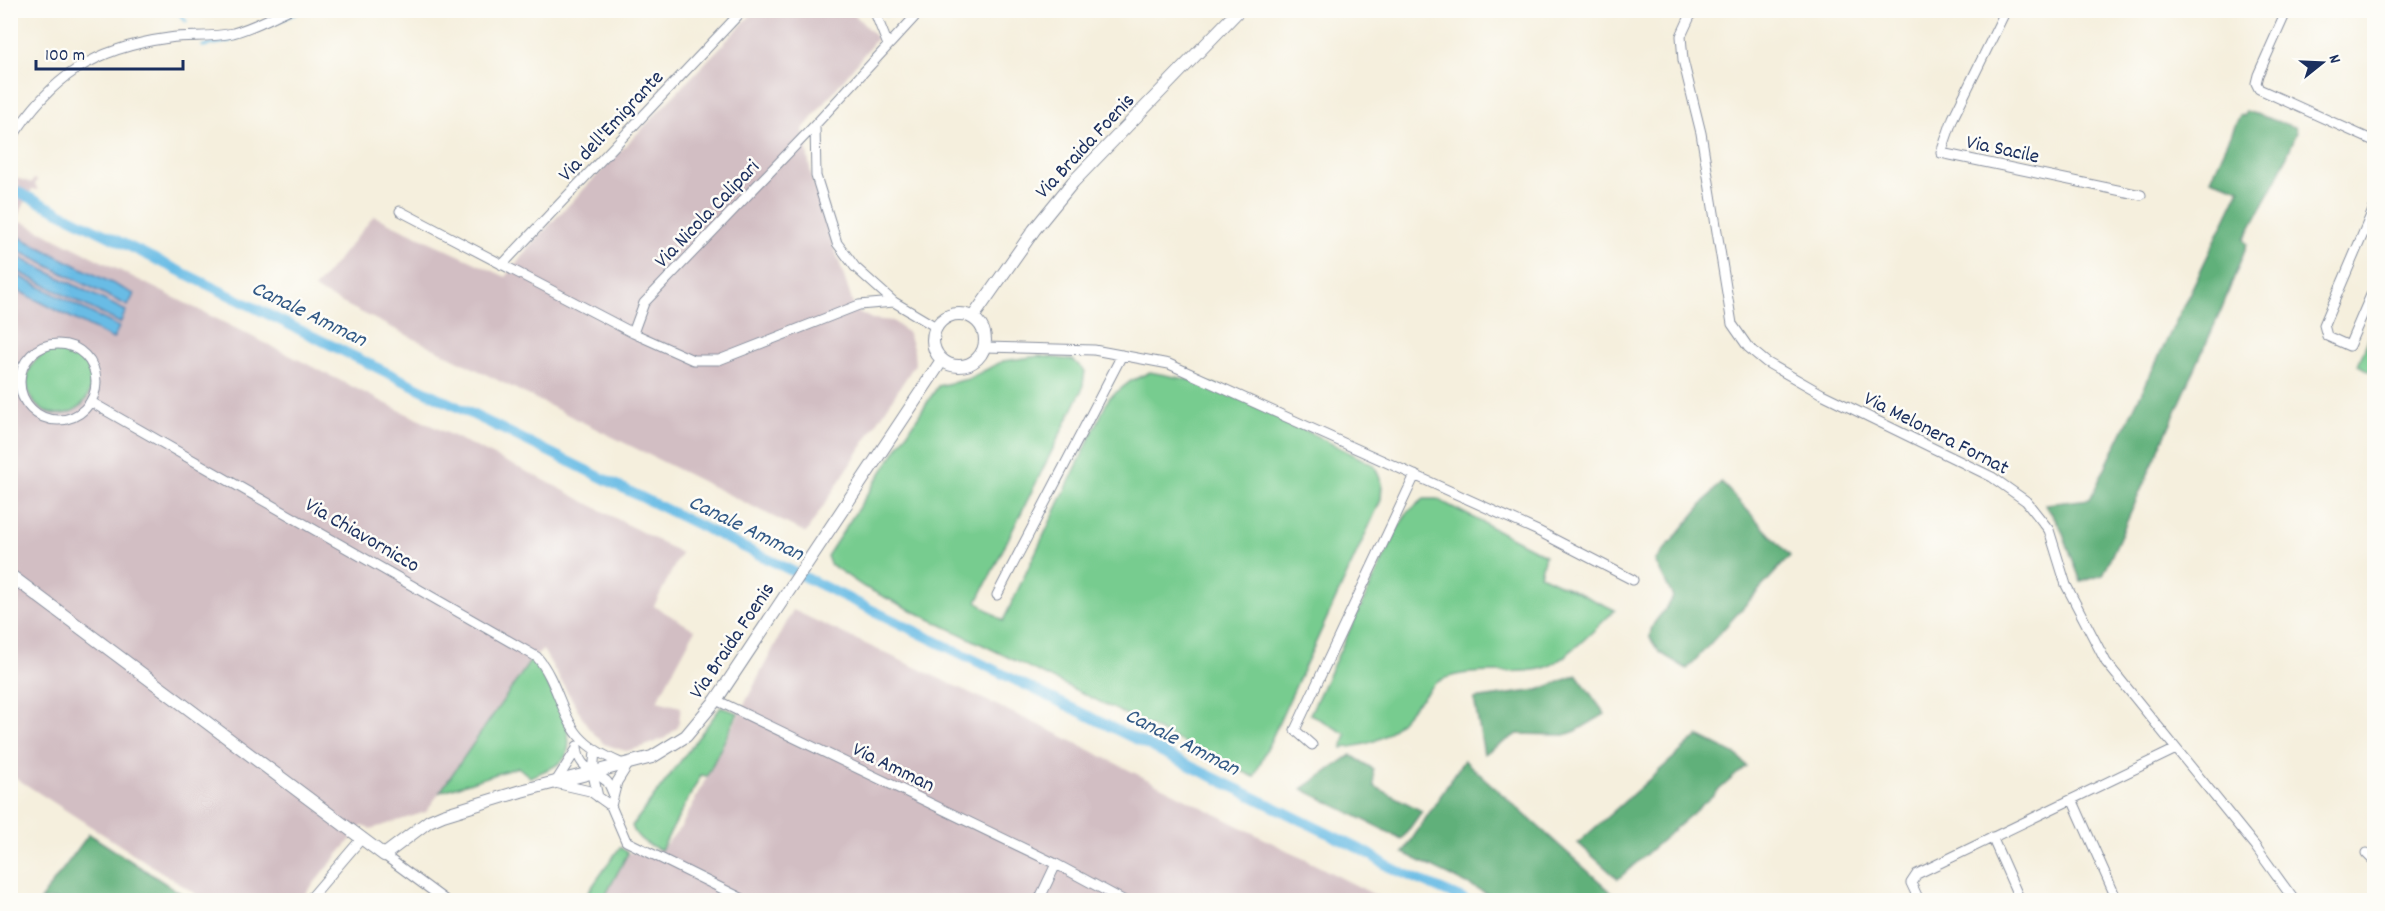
<svg xmlns="http://www.w3.org/2000/svg" width="2385" height="911" font-family="Dekko,sans-serif">
<style>
.industrial{fill:#d2bec3}
.green{fill:#77cc8f;stroke:#497e76;stroke-width:1.5}
.forest{fill:#61b07a;stroke:#3e706c;stroke-width:1.5}
.water{fill:#69bce5;stroke:#4276a2;stroke-width:1.5}
.lines{fill:none;stroke-linecap:round;stroke-linejoin:round}
.stream{stroke:#69bce5;stroke-width:3}
.canal{stroke:#69bce5;stroke-width:10}
.minor-casing{stroke:#888f9e;stroke-width:11}
.tertiary-casing{stroke:#888f9e;stroke-width:14}
.minor{stroke:#fff;stroke-width:9}
.tertiary{stroke:#fff;stroke-width:12}
.labels{text-anchor:middle;stroke-width:5;stroke-linejoin:round;paint-order:stroke}
.street-label{font-size:21px;fill:#1b2f5e;stroke:#fdfcf7}
.water-label{font-size:22px;font-style:italic;fill:#325986;stroke:#fdfcf7}
</style>
<rect width="100%" height="100%" fill="#fdfcf7"/>
<filter id="ink" filterUnits="userSpaceOnUse"><feTurbulence type="fractalNoise" baseFrequency=".0167" numOctaves="2"/><feDisplacementMap in="SourceGraphic" scale="12" xChannelSelector="R" yChannelSelector="G"/><feConvolveMatrix kernelMatrix="1 2 1 2 8 2 1 2 1" color-interpolation-filters="sRGB"/></filter>
<filter id="wash" filterUnits="userSpaceOnUse"><feTurbulence type="fractalNoise" baseFrequency=".008" numOctaves="4" result="noise"/><feDisplacementMap in="SourceGraphic" scale="24" xChannelSelector="R" yChannelSelector="G"/><feGaussianBlur stdDeviation="1.35" result="paint"/><feColorMatrix in="noise" values="0 0 0 0 0 0 0 0 0 0 0 0 0 0 0 0 0 1.4 0 .05"/><feComposite in="paint" operator="in"/></filter>
<g filter="url(#wash)">
<rect width="100%" height="100%" fill="#f5efdd"/>
<!-- industrial -->
<path class="industrial" d="M755 11H851L877 38 803 129 812 179 855 310 872 319 893 321 908 333 914 351 915 364 806 533 314 289 374 216 506 277 534 241Z
M16 178 32 183 34 179 37 180 35 184 38 190 32 189 15 222 11 220 10 194 19 183 13 179Z
M23 222 397 409 542 479 681 553 654 606 695 630 657 701 681 707 678 727 665 738 642 747 626 751 604 744 588 727 543 650 531 660 426 812 371 829 362 826 300 900H205L11 775 10 224Z
M793 610 1058 734 1385 900H603L628 853 661 850 681 827Z"/>
<!-- green -->
<path class="green" d="M2374 325V374L2358 365Z
M27 382a32 32 0 1 1 64 0a32 32 0 1 1-64 0Z
M1039 356 1073 360 1085 371 1082 390 977 602 1003 621 1109 398 1131 381 1150 372 1216 385 1374 465 1382 483 1381 500 1254 777 864 587 830 564 827 556 938 386 968 379 1003 361Z
M1424 499H1437L1545 555 1540 575 1615 610C1600 624 1563 663 1544 668 1512 677 1463 665 1436 683 1430 687 1425 695 1420 700 1390 731 1389 743 1342 748L1346 734 1310 714 1399 526 1408 512Z
M531 660C546 680 583 737 563 760 556 768 540 772 530 777L518 767 440 792Z
M721 707 738 713 707 776 701 775 661 850C648 845 637 840 632 826Z
M620 847 628 853 603 900H590L587 894Z"/>
<!-- forest -->
<path class="forest" d="M2246 111 2295 127 2297 132 2278 177 2244 240 2247 244 2222 308 2103 575 2081 582 2061 528 2045 504 2090 499 2240 189 2211 179 2240 115 2244 116Z
M1721 482 1790 556 1687 669 1659 652 1650 638C1649 621 1667 612 1673 597L1655 561Z
M1577 675 1605 714 1576 731 1565 735 1517 734 1484 754 1474 699 1538 690Z
M1698 736 1738 756 1746 766 1618 879 1578 843Z
M1351 755 1373 769 1374 786 1422 811 1402 839 1302 789Z
M1464 760 1620 900H1500L1403 853Z
M89 834 191 900H40Z"/>
<!-- water -->
<path class="water" d="M15 235 134 294 128 306 11 247Z
M10 253 126 311 120 323 11 268Z
M11 272 119 327 113 339 11 287Z"/>
<g class="lines">
<!-- stream -->
<path class="stream" d="M176 10 186 21
M884 10 886 15
M260 28 297 13
M203 46 226 42 251 32"/>
<!-- canal -->
<path class="canal" d="M10 188 1368 853 1389 867 1465 900"/>
</g>
</g>
<g filter="url(#ink)">
<g class="lines">
<defs>
<path id="minor" d="M874 10 888 45
M921 10 815 125 816 176 837 243 855 267 894 302 936 327
M1693 10 1681 36 1683 60 1701 133 1732 324 1748 347 1766 362 1822 394 1992 477 2026 501 2049 530 2066 585 2106 662 2255 846 2294 900
M2006 10 1953 118 1941 153 2141 195
M2287 10 2258 75 2256 83 2259 89 2374 141
M10 141C50 77 94 48 169 38 190 35 211 38 233 33 252 28 270 18 288 10
M2374 208 2324 325 2327 336 2349 346 2374 288
M400 211 633 333 693 360H719L859 305 894 302
M502 265 743 10
M633 333 644 303 815 125
M20 382a38 38 0 1 1 76 0a38 38 0 1 1-76 0Z
M985 347 1094 350 1169 364 1538 531 1633 580
M91 402 537 657C557 680 561 715 579 736 592 751 610 758 627 766L617 782 611 806 626 841 745 900
M997 595 1122 355
M716 700 1056 864 1039 900
M1312 745 1295 730 1415 475
M577 746C578 768 592 769 605 780 609 782 611 789 613 793
M576 750 555 783 590 791 611 806
M595 750 593 774 598 797
M2072 799 2117 900
M1992 837 2020 900
M2366 853 2374 861
M384 855 445 900
M1056 864 1123 900
M309 900 362 838
M1919 900 1911 883 1917 874 2176 749"/>
<path id="tertiary" d="M933 340a26 26 0 1 1 52 0a26 26 0 1 1-52 0Z
M973 317 1034 230 1073 182 1239 10
M10 575 384 855 429 821 443 815 521 791 652 757 686 736 716 700 942 360"/>
</defs>
<!-- minor casing -->
<use href="#minor" class="minor-casing"/>
<!-- tertiary casing -->
<use href="#tertiary" class="tertiary-casing"/>
<!-- minor -->
<use href="#minor" class="minor"/>
<!-- tertiary -->
<use href="#tertiary" class="tertiary"/>
</g>
</g>
<g class="labels">
<!-- street labels -->
<g class="street-label">
<text transform="translate(610 125) rotate(-47)" y="7">Via dell'Emigrante</text>
<text transform="translate(1084 145) rotate(-47)" y="7">Via Braida Foenis</text>
<text transform="translate(2003 148) rotate(12)" y="7">Via Sacile</text>
<text transform="translate(706 213) rotate(-46)" y="7">Via Nicola Calipari</text>
<text transform="translate(1937 432) rotate(27)" y="7">Via Melonera Fornat</text>
<text transform="translate(363 534) rotate(30)" y="7">Via Chiavornicco</text>
<text transform="translate(731 640) rotate(-56)" y="7">Via Braida Foenis</text>
<text transform="translate(894 766) rotate(26)" y="7">Via Amman</text>
</g>
<!-- water labels -->
<g class="water-label">
<text transform="translate(310 312) rotate(26)" y="8">Canale Amman</text>
<text transform="translate(747 526) rotate(26)" y="8">Canale Amman</text>
<text transform="translate(1183 740) rotate(27)" y="8">Canale Amman</text>
</g>
</g>
<!-- margin -->
<rect width="2385" height="911" fill="none" stroke="#fdfcf7" stroke-width="36"/>
<!-- north arrow -->
<g transform="translate(2322 63) rotate(72)" stroke="#fdfcf7" stroke-width="4.5" paint-order="stroke">
<path d="M0-4.5L10 22L0 15L-10 22Z" fill="#1b2f5e"/>
<text y="-9" font-size="16" font-weight="bold" text-anchor="middle" fill="#1b2f5e">N</text>
</g>
<!-- scale -->
<path d="M36 60v9h147v-9" fill="none" stroke="#1b2f5e" stroke-width="3"/>
<text x="45" y="60" font-size="18" fill="#1b2f5e" stroke="#fdfcf7" stroke-width="4.5" paint-order="stroke">100 m</text>
</svg>
